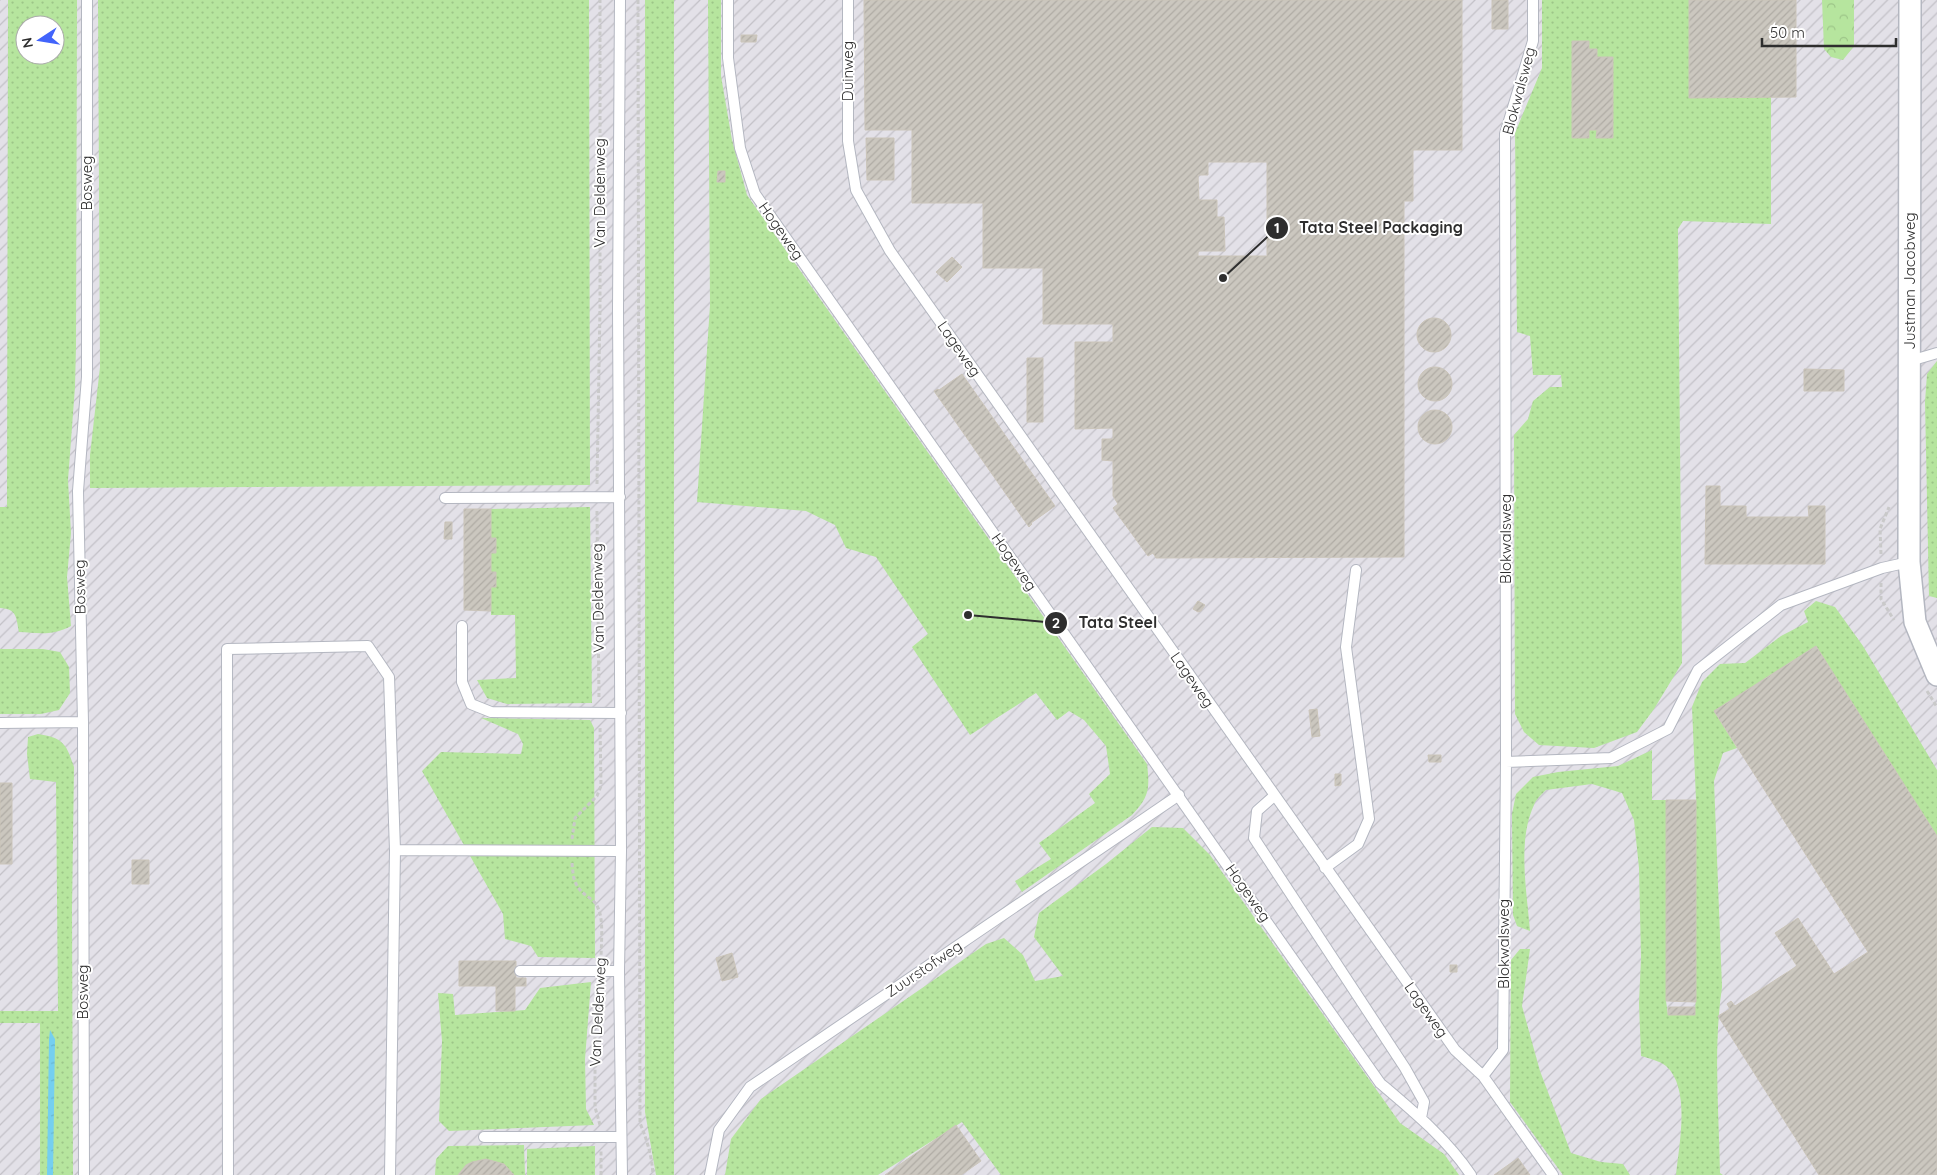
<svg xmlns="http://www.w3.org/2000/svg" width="1937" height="1175" font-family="Quicksand,sans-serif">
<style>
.industrial{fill:url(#industrial-furrows);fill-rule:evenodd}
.grass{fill:url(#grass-dots);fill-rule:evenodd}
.forest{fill:url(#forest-crowns)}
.water{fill:url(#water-ripples)}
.building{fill:url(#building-hatch);stroke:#cbc5ba;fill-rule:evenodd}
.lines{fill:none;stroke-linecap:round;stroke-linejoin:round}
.lane-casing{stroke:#b4b7c1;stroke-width:12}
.street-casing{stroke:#b4b7c1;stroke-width:24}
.path{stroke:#c9c9c9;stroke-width:3;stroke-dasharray:4 2.5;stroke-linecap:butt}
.lane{stroke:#fff;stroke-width:10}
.street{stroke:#fff;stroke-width:21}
.labels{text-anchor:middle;stroke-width:4;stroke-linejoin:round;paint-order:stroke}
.street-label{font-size:15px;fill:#2e2e2e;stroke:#fff}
.leader{fill:none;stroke:#2e2e2e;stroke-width:2}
.callout-dot{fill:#2e2e2e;stroke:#fff;stroke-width:2}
.mark-label{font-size:15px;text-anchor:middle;font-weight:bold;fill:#fff}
.callout-label{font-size:16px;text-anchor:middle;font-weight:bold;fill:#2e2e2e;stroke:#fff;stroke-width:4;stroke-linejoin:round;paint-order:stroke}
</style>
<defs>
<pattern id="industrial-furrows" width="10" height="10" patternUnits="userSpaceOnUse" patternTransform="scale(1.25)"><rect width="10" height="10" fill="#e3e1e8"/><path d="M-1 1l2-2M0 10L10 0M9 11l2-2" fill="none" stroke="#c3c1c7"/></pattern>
<pattern id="grass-dots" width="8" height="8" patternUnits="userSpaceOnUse" patternTransform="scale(1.25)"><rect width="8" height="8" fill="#b6e59e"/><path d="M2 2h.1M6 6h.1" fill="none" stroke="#9dc588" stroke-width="1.8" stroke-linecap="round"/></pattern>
<pattern id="forest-crowns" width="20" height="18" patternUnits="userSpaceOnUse" patternTransform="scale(1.25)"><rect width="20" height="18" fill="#b6e59e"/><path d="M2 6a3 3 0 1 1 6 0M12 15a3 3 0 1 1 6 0" fill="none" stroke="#9dc588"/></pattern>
<pattern id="water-ripples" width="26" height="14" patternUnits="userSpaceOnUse" patternTransform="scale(1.25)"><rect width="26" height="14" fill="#75cff0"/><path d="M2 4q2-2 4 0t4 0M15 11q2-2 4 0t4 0" fill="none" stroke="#66b2ce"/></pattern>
<pattern id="building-hatch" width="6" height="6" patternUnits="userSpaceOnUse" patternTransform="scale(1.25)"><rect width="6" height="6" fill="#cbc7bf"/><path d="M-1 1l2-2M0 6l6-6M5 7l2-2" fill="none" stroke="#afaba4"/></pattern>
</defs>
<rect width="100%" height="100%" fill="#efe9e1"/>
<!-- industrial -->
<path class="industrial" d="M0 0H1937V1175H0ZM25 25H55V55H25Z"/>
<!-- grass -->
<path class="grass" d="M8 0H77L76 347 75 387 68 480 71 533 67 577 71 626C53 636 38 633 19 632 16 617 17 609 0 608V507H7ZM25 25H55V55H25Z
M98 0H589L590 485 90 488V455L100 367Z
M645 0H674V1175H656L645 1112Z
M708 0H721V76L732 140 747 195 1147 764C1150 789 1149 797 1132 815L1022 892 1015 881 1051 859 1039 843 1095 803 1089 794 1110 774 1106 746 1084 720 1069 711 1057 720 1036 693 970 735 912 647 928 634 876 557 846 548 835 525 806 511 697 502 710 305Z
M1542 0H1694V97H1771V224L1683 221 1678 229 1682 663 1654 709 1637 732 1594 748 1539 745 1524 732 1515 714 1514 435 1528 419 1533 401 1550 387H1562L1561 375H1533L1530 336 1517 332 1515 133 1542 68Z
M1937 361V598L1929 596 1925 402 1927 374Z
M590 507 592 703 507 704 487 698 477 680 516 678 515 615H491V509Z
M1816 601 1835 607 1863 646 1937 770V836L1816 646 1714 711 1737 748 1723 753 1714 781 1722 987C1713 1048 1719 1112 1720 1173L1723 1175H1676C1679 1145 1691 1088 1666 1066 1660 1061 1648 1058 1641 1056L1639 1003 1641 958 1639 868 1634 820 1622 793 1592 784 1546 790C1542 794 1536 799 1534 805 1517 841 1527 892 1530 931L1517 926 1513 915 1512 814 1516 794 1533 777 1558 772 1618 766 1652 750V800H1666V1001L1668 1015H1694L1696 1001V800L1692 707 1702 682 1720 664 1745 663 1781 636 1808 622 1804 611Z
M0 649H43L60 652 69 667 70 693 59 710 41 714H0Z
M481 718 590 720 594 728 595 958 538 957 531 946 505 939 503 914 422 771 441 752 521 754 523 744 518 734Z
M38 734C63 738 66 743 74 767L72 909 73 1175H40V1023H0V1011H58L56 782 30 779 27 754 28 737Z
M1152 827 1183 828 1210 855 1400 1123 1444 1154 1459 1175H1001L962 1122 878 1175H725L731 1139 761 1099 986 944 1004 938 1023 955 1035 981 1063 976 1034 937 1039 913 1106 864Z
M1520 949H1530L1522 1006 1540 1071 1571 1153 1601 1162 1623 1164 1630 1175H1563L1510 1102 1511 960Z
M591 982 585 1059 586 1109 594 1125 449 1131 439 1121 442 1041 438 993 453 994 455 1015 525 1010 540 988Z
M524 1145 525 1175H435L436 1159 448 1146Z
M595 1146V1175H527V1149Z"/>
<!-- forest -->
<path class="forest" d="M1822 0H1854V46L1843 60 1831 57 1824 49Z"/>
<!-- water -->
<path class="water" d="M50 1030 55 1039 53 1175H47L49 1039Z"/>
<!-- building -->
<path class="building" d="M864 0H1462V150H1413V201H1404V557L1156 558 1153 553 1148 556 1113 508 1118 504 1113 496V461L1102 460V439H1113V428L1075 429V342H1113V324H1043V268H983V203H912V130H865ZM1208 162H1267V256H1198V251H1225L1224 217H1217V200H1199L1198 175H1208Z
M1492 0H1508V29H1492Z
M1689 0H1796V97L1689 98Z
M741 35H757L756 42H741Z
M1572 41H1589V49H1597V57H1613V138H1596L1597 130H1589V138H1572Z
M866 138H894V180H867Z
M718 171H725V182H717Z
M952 257 962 267 947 282 936 272Z
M1417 335a17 17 0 1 1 34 0a17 17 0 1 1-34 0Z
M1027 358H1043V422H1027Z
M1418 384a17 17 0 1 1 34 0a17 17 0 1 1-34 0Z
M1804 369 1844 370V391H1804Z
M962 374 1055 506 1031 523 1032 524 1029 527 934 391 938 389 939 390Z
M1418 427a17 17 0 1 1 34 0a17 17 0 1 1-34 0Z
M1706 486H1720V506H1746V517H1809L1808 506H1825V564H1705Z
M464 509H491V538H496V553H491V572H496V587H491V611L464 610Z
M445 522H452V539H444Z
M1198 601 1205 605 1201 611 1198 612 1193 609Z
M1816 646 1937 836V1175H1819L1718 1016 1730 1009 1727 1004 1731 1001 1735 1006 1797 966 1775 933 1798 918 1834 974 1868 952 1714 711Z
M1317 709 1320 736 1312 737 1309 710Z
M1428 755H1441V762H1429Z
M1335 774H1341V785L1335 786Z
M0 783H12V864H0Z
M1666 800H1696V1002L1666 1001Z
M132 860H149V884H132Z
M732 953 738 977 722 981 716 958Z
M459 961H516V978H526V986H515V1011H496V986H459Z
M1450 965H1457V972H1450Z
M1668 1007H1695V1015H1668Z
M956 1125 981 1161 961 1175H885Z
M1518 1158 1530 1175H1494L1511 1163Z
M486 1159 504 1164 514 1175H458L466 1165 472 1162Z"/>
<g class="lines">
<defs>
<path id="lane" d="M620 0 618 309 621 851 619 971 622 1175
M728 0V58L740 148 755 194 1380 1083C1413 1111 1447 1139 1471 1175
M848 0V141L856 190 890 251 1455 1050 1483 1076 1553 1175
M1910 361 1937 353
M445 498 620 497
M462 626V682L471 704 491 712 621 713
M0 723 83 722
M1506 762 1611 758 1668 729 1698 670 1781 605 1882 568 1909 562
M1274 796 1257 811 1254 838 1405 1068 1424 1102 1421 1118
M395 850 621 851
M1325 868 1358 844 1369 819 1346 647 1356 570
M520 971H619
M1483 1076 1503 1050 1506 762 1505 134 1533 41V0
M484 1137H621
M84 1175 83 722 78 491 87 377V0
M228 1175 227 649 368 646 389 677 395 850 390 1175
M710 1175 719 1130 750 1087 1179 795"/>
<path id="street" d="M1910 0 1909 562 1915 622 1937 675"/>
</defs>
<!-- lane casing -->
<use href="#lane" class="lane-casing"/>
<!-- street casing -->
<use href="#street" class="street-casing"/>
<!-- path -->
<path class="path" d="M638 0 640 1123C647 1140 652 1156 653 1175
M597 484 600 308V0
M597 511 599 699
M1881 554 1880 529 1889 507
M1881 583V599L1894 620
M1927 691 1937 707
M572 839 575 818 597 796 601 786 600 726
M572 863C573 874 573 883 582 892 587 897 595 900 598 908 604 920 601 945 601 959
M600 1125 595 1107V1031L600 1014 601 982
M601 1175V1149"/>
<!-- lane -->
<use href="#lane" class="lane"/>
<!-- street -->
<use href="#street" class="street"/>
</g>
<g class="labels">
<!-- street labels -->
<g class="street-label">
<text transform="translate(848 71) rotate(-90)" y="5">Duinweg</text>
<text transform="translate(1519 91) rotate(-75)" y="5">Blokwalsweg</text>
<text transform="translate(87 183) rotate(-90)" y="5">Bosweg</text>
<text transform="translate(600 193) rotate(-90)" y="5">Van Deldenweg</text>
<text transform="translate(781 231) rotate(55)" y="5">Hogeweg</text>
<text transform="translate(1910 281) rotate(-90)" y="5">Justman Jacobweg</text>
<text transform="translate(959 349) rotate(55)" y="5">Lageweg</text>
<text transform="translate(1506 539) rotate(-90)" y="5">Blokwalsweg</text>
<text transform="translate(1014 562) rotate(55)" y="5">Hogeweg</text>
<text transform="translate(80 587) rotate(-91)" y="5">Bosweg</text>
<text transform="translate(598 598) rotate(-91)" y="5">Van Deldenweg</text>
<text transform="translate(1192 680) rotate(55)" y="5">Lageweg</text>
<text transform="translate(1248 893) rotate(55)" y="5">Hogeweg</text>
<text transform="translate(1504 944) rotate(-90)" y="5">Blokwalsweg</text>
<text transform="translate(924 969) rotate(-34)" y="5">Zuurstofweg</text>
<text transform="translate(83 992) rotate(-90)" y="5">Bosweg</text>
<text transform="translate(1426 1010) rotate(55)" y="5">Lageweg</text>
<text transform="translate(598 1012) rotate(-87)" y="5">Van Deldenweg</text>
</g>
</g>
<!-- callouts -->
<path class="leader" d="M1223 278L1277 228M968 615L1056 623"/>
<g class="callout-dot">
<circle cx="1223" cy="278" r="5"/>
<circle cx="968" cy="615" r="5"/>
<circle cx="1277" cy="228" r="12"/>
<circle cx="1056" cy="623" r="12"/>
</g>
<g class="mark-label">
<text x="1277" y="233">1</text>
<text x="1056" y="628">2</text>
</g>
<g class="callout-label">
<text x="1381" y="233">Tata Steel Packaging</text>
<text x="1118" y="628">Tata Steel</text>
</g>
<!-- north arrow -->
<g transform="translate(40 40) rotate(258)"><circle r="24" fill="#ffffff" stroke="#ababab"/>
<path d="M0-4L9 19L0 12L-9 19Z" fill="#4264fb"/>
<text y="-8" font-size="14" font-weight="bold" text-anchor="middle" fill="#2e2e2e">N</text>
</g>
<!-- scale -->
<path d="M1762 38v8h134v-8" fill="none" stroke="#2e2e2e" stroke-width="2.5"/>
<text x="1770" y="38" font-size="15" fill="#2e2e2e" stroke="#ffffff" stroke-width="4" paint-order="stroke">50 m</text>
</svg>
